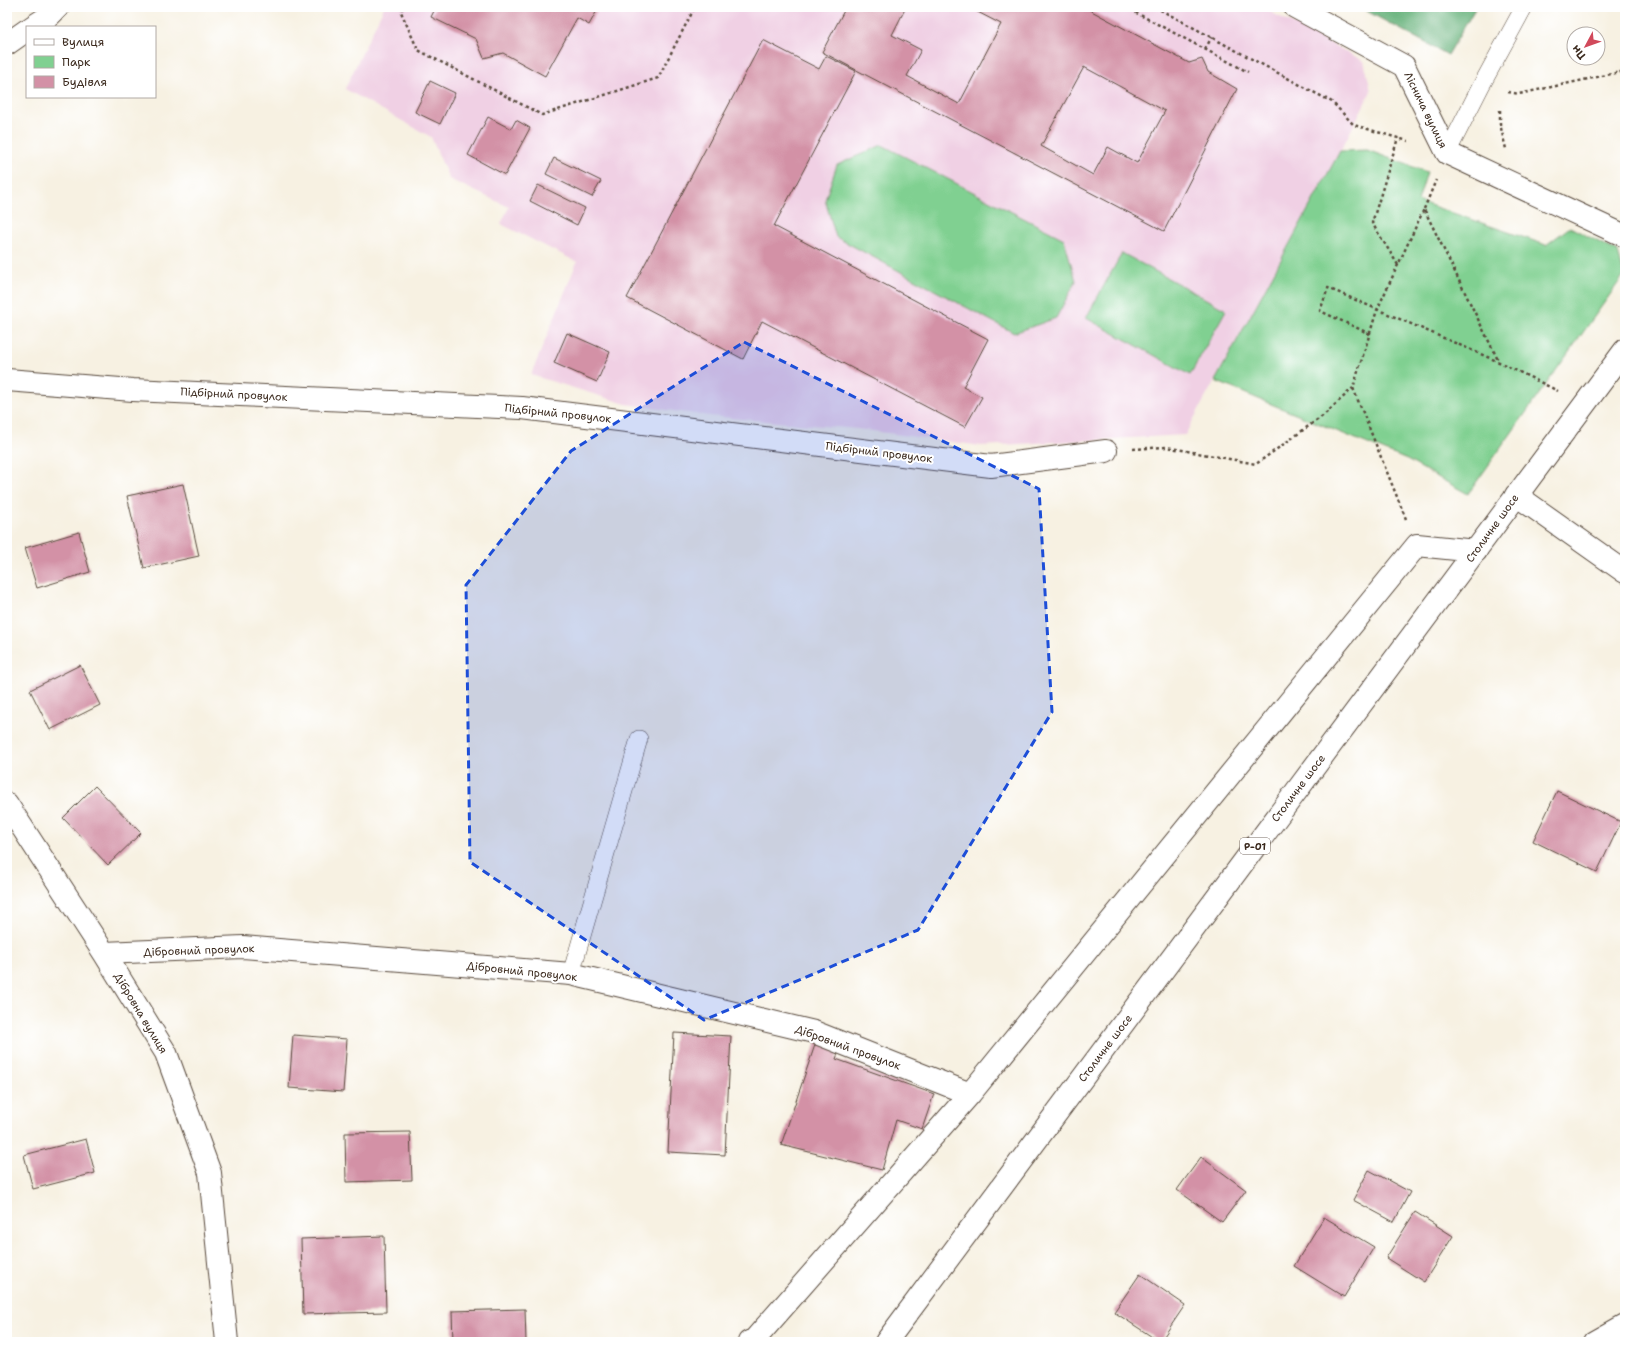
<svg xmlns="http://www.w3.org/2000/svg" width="1632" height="1349" font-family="'Shantell Sans',sans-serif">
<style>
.built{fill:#f0d0e4}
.green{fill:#80d091;stroke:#5e7d58}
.forest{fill:#68b27b;stroke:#526e4c}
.building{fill:#d391a6;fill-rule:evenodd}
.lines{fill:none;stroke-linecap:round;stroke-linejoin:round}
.lane-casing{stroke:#57483b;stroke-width:18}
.street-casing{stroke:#57483b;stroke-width:24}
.primary-casing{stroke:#57483b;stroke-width:24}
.path{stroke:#57483b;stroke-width:2.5;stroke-dasharray:3 3;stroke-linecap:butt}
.lane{stroke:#fff;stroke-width:17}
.street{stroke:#fff;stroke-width:22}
.primary{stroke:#fff;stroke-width:22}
.marked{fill:#1d4ed8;fill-opacity:0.2;stroke:#1d4ed8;stroke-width:3;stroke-dasharray:8 5;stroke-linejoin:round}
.labels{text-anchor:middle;stroke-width:4;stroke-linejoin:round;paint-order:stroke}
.shield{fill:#fff;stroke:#766a62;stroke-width:1}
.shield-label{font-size:10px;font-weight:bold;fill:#3b2a1e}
.street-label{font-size:11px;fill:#3b2a1e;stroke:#fff}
</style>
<rect width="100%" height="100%" fill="#fff"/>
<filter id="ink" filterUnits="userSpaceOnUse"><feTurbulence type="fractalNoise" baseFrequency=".025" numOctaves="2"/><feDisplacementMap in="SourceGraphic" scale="8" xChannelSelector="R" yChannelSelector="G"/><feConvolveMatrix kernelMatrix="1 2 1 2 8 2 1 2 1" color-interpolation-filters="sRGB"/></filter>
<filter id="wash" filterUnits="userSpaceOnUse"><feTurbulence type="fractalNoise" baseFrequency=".012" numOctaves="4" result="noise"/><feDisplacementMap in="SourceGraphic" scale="16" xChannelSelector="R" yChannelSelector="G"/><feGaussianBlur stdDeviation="0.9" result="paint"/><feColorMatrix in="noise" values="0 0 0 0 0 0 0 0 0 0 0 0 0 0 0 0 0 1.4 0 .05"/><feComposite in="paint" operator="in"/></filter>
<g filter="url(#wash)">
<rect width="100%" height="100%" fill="#f7f1e2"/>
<!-- built -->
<path class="built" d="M384 7H1261L1364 61 1371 91 1344 144 1185 435 981 446 858 429 709 416 626 404 531 375 577 262 501 224 509 207 449 179 431 137 345 89Z"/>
<!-- green -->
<path class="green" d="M882 145 1064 239 1076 281 1056 318 1014 333 836 237 825 200 837 165Z
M1367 150 1427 172 1418 201 1546 245 1570 227 1618 252 1624 275 1468 494 1407 460 1215 381 1340 151Z
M1122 253 1226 310 1190 375 1086 318Z"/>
<!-- forest -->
<path class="forest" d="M1359 7H1476L1448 55Z"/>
<g id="blocks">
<!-- building -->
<path class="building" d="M436 7H599L589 25 577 18 545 76 503 53 484 58 476 39 431 17Z
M846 7H906L892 35 921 50 907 76 959 104 1001 24 968 7H1084L1189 63 1202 59 1208 72 1237 89 1164 231 822 52ZM1084 67 1165 111 1137 163 1108 147 1093 175 1041 146Z
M763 40 819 69 826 56 856 71 774 226 988 339 963 387 982 397 965 427 762 321 743 359 627 298Z
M430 81 455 93 440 124 415 112Z
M488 117 511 129 516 120 530 128 505 175 468 155Z
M554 158 601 181 592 197 546 174Z
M538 185 585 208 577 225 530 201Z
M567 333 610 352 597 382 554 363Z
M183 484 199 556 144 568 127 496Z
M79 532 90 572 37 588 25 548Z
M80 665 100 705 50 730 30 690Z
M95 786 141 833 108 865 63 818Z
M1557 791 1621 822 1597 872 1533 841Z
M674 1033 731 1036 725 1155 668 1152Z
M293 1035 347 1039 343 1092 289 1088Z
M817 1039 840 1048 836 1059 934 1094 922 1129 896 1120 882 1170 781 1145Z
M410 1132 412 1180 346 1182 345 1133Z
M86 1139 95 1173 33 1189 24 1155Z
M1201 1157 1246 1190 1222 1222 1177 1190Z
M1369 1170 1410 1192 1394 1222 1353 1200Z
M1415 1212 1453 1236 1424 1282 1386 1258Z
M1324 1217 1374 1247 1344 1297 1294 1266Z
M384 1236 386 1312 303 1314 301 1239Z
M1140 1274 1185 1305 1160 1342 1114 1312Z
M525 1309 526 1342H453L452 1311Z"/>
</g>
</g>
<g filter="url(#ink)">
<use href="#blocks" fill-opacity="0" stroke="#57483b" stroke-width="1"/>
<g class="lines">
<defs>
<path id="lane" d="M1447 153 1481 86 1524 7
M571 974 639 739"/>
<path id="street" d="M1295 7 1404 66 1447 153 1625 236
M32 27 49 16 58 7
M7 44 27 30
M7 380 133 390 522 408 991 466 1106 451
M1516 495 1625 572
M7 804 104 953 166 1053 210 1173 227 1342
M104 953 243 947 571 974 814 1032 970 1094
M749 1342 755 1339 970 1094 1417 545 1476 551
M1595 1342 1625 1325"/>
<path id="primary" d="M886 1342 1625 350"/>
</defs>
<!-- lane casing -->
<use href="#lane" class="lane-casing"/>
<!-- street casing -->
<use href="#street" class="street-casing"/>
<!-- primary casing -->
<use href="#primary" class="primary-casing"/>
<!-- path -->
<path class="path" d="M403 7 401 12 418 50 542 115 658 78 695 7
M1125 7 1248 72
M1155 7 1332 102 1354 125 1408 141
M1205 49 1212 37
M1508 92 1519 94 1625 71
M1500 110V124L1506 149
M1424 209 1436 180
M1398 265 1372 223 1398 138
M1370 334 1320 311 1328 288 1499 362 1558 391
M1133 449 1166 447 1256 464 1324 415 1353 388
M1406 519 1353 388 1377 310 1424 209 1499 362"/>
<!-- lane -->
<use href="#lane" class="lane"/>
<!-- street -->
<use href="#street" class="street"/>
<!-- primary -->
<use href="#primary" class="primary"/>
</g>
</g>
<!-- marked area -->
<path class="marked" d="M744 342 1039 489 1052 712 918 930 704 1020 470 862 466 585 571 451Z"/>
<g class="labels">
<!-- shield labels -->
<rect class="shield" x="1240" y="838" width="30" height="16" rx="3"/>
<g class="shield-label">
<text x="1255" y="850">Р-01</text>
</g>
<!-- street labels -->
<g class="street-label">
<text transform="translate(1426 110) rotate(64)" y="4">Ліснича вулиця</text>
<text transform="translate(234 394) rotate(3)" y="4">Підбірний провулок</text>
<text transform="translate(558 413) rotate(6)" y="4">Підбірний провулок</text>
<text transform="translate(879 452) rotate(7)" y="4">Підбірний провулок</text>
<text transform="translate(1492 528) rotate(-54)" y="4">Столичне шосе</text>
<text transform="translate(1298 788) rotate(-53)" y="4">Столичне шосе</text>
<text transform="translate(199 950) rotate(-2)" y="4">Дібровний провулок</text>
<text transform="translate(522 971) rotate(6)" y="4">Дібровний провулок</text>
<text transform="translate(141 1013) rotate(59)" y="4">Дібровна вулиця</text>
<text transform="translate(848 1047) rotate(20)" y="4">Дібровний провулок</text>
<text transform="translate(1105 1048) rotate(-53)" y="4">Столичне шосе</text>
</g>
</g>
<!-- margin -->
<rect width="1632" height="1349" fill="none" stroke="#fff" stroke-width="24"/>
<!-- legend -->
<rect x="26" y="26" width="130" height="72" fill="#ffffff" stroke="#b1aaa5"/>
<rect x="34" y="39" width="20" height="6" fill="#ffffff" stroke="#b1aaa5"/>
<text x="62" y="46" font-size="12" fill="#3b2a1e">Вулиця</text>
<rect x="34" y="56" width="20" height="12" fill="#80d091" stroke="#b1aaa5"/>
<text x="62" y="66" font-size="12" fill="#3b2a1e">Парк</text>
<rect x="34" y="76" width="20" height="12" fill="#d391a6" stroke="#b1aaa5"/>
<text x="62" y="86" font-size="12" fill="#3b2a1e">Будівля</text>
<!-- north arrow -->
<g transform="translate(1586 46) rotate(229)"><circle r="19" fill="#ffffff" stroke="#b1aaa5"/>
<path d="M0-3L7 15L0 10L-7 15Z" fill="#d1495b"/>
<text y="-6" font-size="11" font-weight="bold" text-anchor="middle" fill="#3b2a1e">Пн</text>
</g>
</svg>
